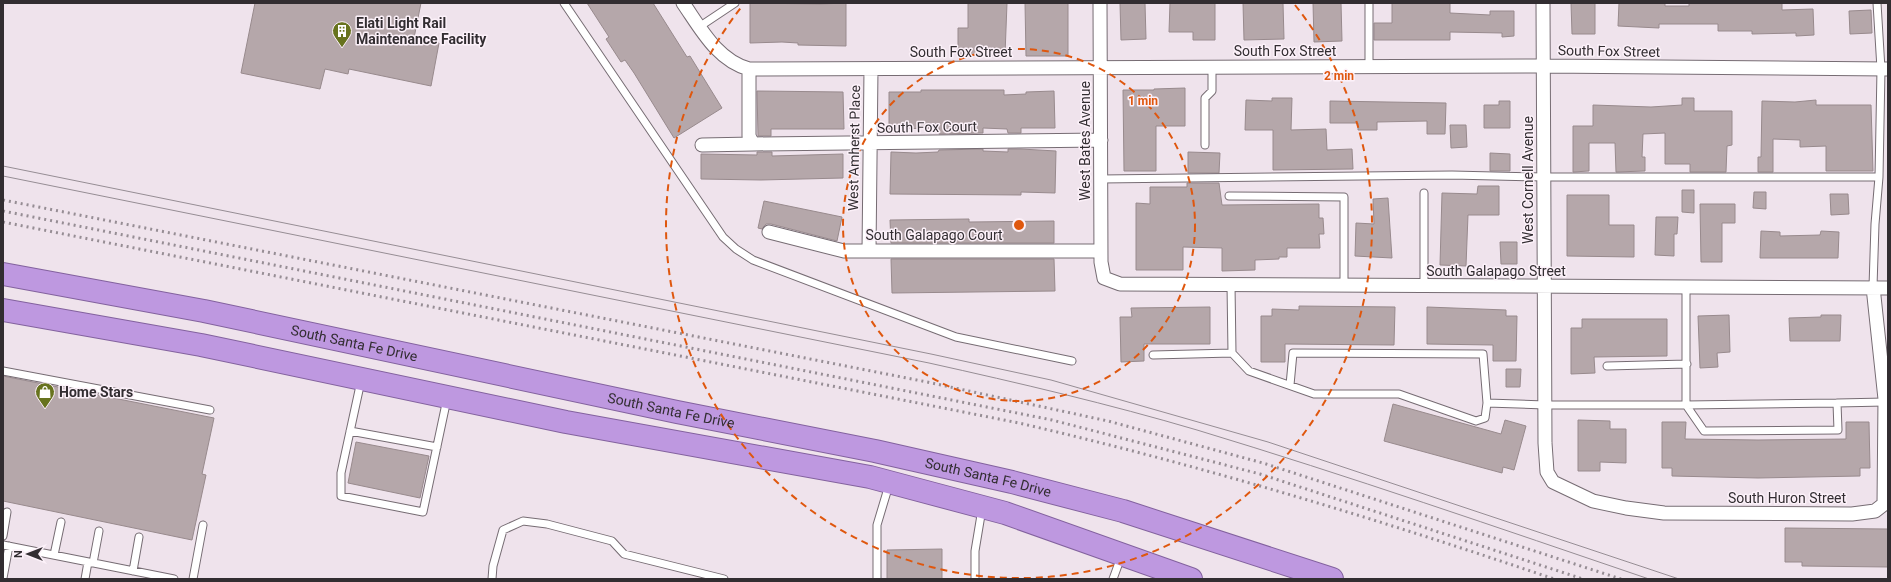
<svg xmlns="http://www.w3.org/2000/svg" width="1891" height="582" font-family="Roboto,sans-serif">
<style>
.building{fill:#b5a7aa;stroke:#988a8d}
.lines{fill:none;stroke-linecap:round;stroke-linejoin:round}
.service-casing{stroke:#766c73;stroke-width:9}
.minor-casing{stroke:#766c73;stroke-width:15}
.trunk-casing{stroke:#83629e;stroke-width:24}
.service{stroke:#fff;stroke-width:7}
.minor{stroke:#fff;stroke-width:13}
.trunk{stroke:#be98e0;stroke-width:22}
.tram{stroke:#968d94;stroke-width:1}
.rail{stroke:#968d94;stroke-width:3;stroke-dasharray:2 4;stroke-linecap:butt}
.ring{fill:none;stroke:#df570e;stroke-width:2;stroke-dasharray:7 5}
.labels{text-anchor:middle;stroke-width:3;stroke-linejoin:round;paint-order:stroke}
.poi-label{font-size:14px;font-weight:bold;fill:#322d31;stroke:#fcf1f9;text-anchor:start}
.street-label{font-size:14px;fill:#322d31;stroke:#fcf1f9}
.centre{fill:#df570e;stroke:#fcf1f9;stroke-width:2}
.ring-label{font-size:12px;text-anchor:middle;font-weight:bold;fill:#df570e;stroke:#fcf1f9;stroke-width:3;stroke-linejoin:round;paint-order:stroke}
</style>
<rect width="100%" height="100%" fill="#efe3ec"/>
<!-- building -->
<path class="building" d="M255 3H421L414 38 439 43 431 86 349 69 348 74 325 69 320 89 241 73Z
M587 3H653L687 57 690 56 722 108 674 138 634 73 625 60 621 62 606 39 609 37Z
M750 3 820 4 846 3V46L798 45V43L782 42 750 43Z
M968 3H1007L1005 55H958V28H968Z
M1025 3H1068V56H1026Z
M1120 3H1145L1146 39 1121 40Z
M1170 3H1215V40H1193V32H1169Z
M1243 3H1283L1284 39 1244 40Z
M1313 3H1341L1342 41 1314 42Z
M1392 3H1450V13L1490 15V11H1514V36L1502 37V33L1450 32V40H1374V23H1392Z
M1571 3H1595V34H1572Z
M1619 3H1665V6H1689V3H1782V10L1813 9 1814 35 1796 36V33L1752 34V31H1718V24H1659V28L1618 26Z
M1871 10 1872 33 1850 34 1849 11Z
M1185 88V126H1156V171H1124L1123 90H1154V89Z
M921 90H1004V95L1026 94V92L1054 91 1055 128H1021V133H1008L1007 129 983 128V133L939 134V128L889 129V92H921Z
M757 91 843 92 844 129H771V136H758Z
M1272 98H1292L1291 130 1326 129 1327 150 1352 149 1353 169 1273 170V130H1245L1246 100 1272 101Z
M1682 98H1694V111H1732V145L1727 146 1726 172H1690V164H1665V133L1643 134 1642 157H1645V171L1616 172 1615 143H1589V171L1573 172V126H1593V105L1651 107 1682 105Z
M1816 100V105H1871L1873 171H1826V146L1800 147V140L1773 139V172H1758V157H1761L1762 101 1795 102Z
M1330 101 1446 103 1445 134H1427V121L1377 122V130H1358V123H1330Z
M1499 101H1510V128H1484V105H1499Z
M1450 125H1466L1467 147 1451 148Z
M983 149V151L1008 152V149H1021L1056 151 1055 193 1021 192V195L890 194 891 152 916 153 938 152 939 150Z
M757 152H772V156L843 154V178L761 180 701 179V154L757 155Z
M1188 152 1220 153 1219 173H1188Z
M1490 153 1510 154V171H1490Z
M1187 183H1219L1222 205 1319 204V218H1323L1324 234H1319L1320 248H1287V257H1279V259L1255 260V270L1222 271V248L1183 247V270H1136V203L1150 204V187H1187Z
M1478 186H1499V215H1468L1466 266 1440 265 1442 193 1477 194Z
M1682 190H1694V213L1682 212Z
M1754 192H1766V209L1753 208Z
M1830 194H1848L1849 214 1831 215Z
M1567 195H1609V225H1634V257L1567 256Z
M1388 198 1392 258 1355 256 1356 223 1374 224 1373 199Z
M764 201 842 217 837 241 771 224H766L762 229 758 228Z
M1700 204H1735V223H1722V262H1701Z
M1656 217H1678L1677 234H1674V256L1655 255Z
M969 219V222L1054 221V243H891L890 220Z
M1761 231 1780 232V236L1820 235 1821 231 1839 232 1838 258H1760Z
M1500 242H1517V264H1501Z
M891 259H1054L1055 291 892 293Z
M1299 306 1395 307 1394 345 1285 344V362H1261V316H1272V309L1299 310Z
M1210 307V344H1144V361L1121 362 1120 317H1132L1131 308Z
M1427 307 1506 310V316H1517L1516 361H1493V345L1427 344Z
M1729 315 1730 352 1717 353 1718 367 1700 368 1698 316Z
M1821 315H1841L1840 341H1790L1789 318 1821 317Z
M1582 319H1667V356L1594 357 1595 373 1571 374V328H1582Z
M1506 369H1521L1520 387H1506Z
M3 376 214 418 202 474 206 475 192 540 3 501Z
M1393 404 1501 434 1505 420 1526 426 1514 470 1503 467 1502 473 1384 441Z
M1578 420 1610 421V429H1626V463L1600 462V471H1578Z
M1662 422H1686L1685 439 1758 440 1846 439V422H1869L1870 468H1860V476L1758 478 1672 476V468H1662Z
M356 442 429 456 420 498 348 483Z
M1785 528 1888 529V567L1802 566V562H1785Z
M942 549V579H887V550Z"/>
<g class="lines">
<defs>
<path id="service" d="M564 3 723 237 736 249 753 260 956 337 1072 361
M699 27 735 3
M1369 67V3
M1205 145V98L1212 91V67
M1101 179 1452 175 1543 177H1879
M1229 196 1344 197V286
M1231 285 1232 353 1249 371 1314 394H1399L1476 421 1485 418 1487 403 1483 354 1293 353 1290 385
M1424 286V193
M1686 287V405L1837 403
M1873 287 1875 224 1879 177 1881 69 1877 3
M1153 355 1232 353
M1607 366 1687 364
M3 371 210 410
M361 381 341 473V496L423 512 447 399
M1487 403 1545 405H1686L1704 431 1838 430 1837 403 1885 402
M350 431 437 447
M3 536 7 512
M3 545 174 579
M54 555 61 522
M93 563 99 531
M133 571 139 537
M3 578 9 546
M85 579 88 562
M193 579 203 525
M492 579 493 566 503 530 523 521 547 524 612 541 624 554 724 579
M877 579V525L889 485
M975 579V551L982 509
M1113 579 1121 557"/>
<path id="minor" d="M683 3C701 29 717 60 749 69L1544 66 1888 69
M1100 3 1101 262 1104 278 1120 284 1888 288
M1543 3 1545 443 1547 472 1553 482 1593 501 1626 508 1664 513 1852 514 1875 511 1884 504 1885 399 1873 287
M749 69V136L753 144 1101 140
M702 145 753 144
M769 232 844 251H1101
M869 251 871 69"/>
<g id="trunk">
<path id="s1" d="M3 274 204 311 677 412 875 451 1012 482 1123 511 1332 579"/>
<path d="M3 310 201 345 566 422 870 477 1005 513 1191 579"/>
</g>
</defs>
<!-- service casing -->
<use href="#service" class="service-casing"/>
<!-- minor casing -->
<use href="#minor" class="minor-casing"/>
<!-- trunk casing -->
<use href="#trunk" class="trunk-casing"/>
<!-- service -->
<use href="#service" class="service"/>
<!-- minor -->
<use href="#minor" class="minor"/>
<!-- trunk -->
<use href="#trunk" class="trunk"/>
<!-- tram -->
<path class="tram" d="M3 166 931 354 1051 380 1268 442 1679 579
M3 176 929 363C1019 383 1109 404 1197 430 1349 476 1499 528 1649 579"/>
<!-- rail -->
<path class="rail" d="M3 200 927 382 1108 421 1263 463 1621 579
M3 211 1052 420 1260 474 1583 579
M3 222 1019 423C1200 465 1378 519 1554 579"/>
</g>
<!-- distance rings -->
<g class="ring">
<circle cx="1019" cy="225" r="176"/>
<path d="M1295 5A353 353 0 1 1 743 5"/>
</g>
<!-- icons -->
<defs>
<symbol id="building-pin" viewBox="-11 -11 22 30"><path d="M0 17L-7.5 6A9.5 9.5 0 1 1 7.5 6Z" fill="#67731e" stroke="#fcf1f9"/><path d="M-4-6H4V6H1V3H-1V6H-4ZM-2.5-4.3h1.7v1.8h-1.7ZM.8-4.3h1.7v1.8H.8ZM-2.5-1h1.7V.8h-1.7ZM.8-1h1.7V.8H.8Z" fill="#fff"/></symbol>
<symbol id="shop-pin" viewBox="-11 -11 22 30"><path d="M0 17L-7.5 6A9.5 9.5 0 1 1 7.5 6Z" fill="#67731e" stroke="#fcf1f9"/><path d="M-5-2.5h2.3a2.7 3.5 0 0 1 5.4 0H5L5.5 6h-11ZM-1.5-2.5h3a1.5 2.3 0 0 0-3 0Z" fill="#fff"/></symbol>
</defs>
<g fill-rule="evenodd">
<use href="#building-pin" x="331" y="20" width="22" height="30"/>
<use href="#shop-pin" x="34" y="381" width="22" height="30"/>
</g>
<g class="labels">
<!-- poi labels -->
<g class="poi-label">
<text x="356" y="28">Elati Light Rail<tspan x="356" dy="16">Maintenance Facility</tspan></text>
<text x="59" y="397">Home Stars</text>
</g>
<!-- street labels -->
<g class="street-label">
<text x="1285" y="56">South Fox Street</text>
<text transform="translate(1609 51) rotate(1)" y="5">South Fox Street</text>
<text x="961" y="57">South Fox Street</text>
<text transform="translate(927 127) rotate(-1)" y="5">South Fox Court</text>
<text transform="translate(1085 141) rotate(-90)" y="5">West Bates Avenue</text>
<text transform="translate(854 148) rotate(-89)" y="5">West Amherst Place</text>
<text transform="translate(1528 180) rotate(-90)" y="5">West Cornell Avenue</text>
<text x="934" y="240">South Galapago Court</text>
<text x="1496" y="276">South Galapago Street</text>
<text dy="5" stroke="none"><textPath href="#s1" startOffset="358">South Santa Fe Drive</textPath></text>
<text dy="5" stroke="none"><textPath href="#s1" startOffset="682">South Santa Fe Drive</textPath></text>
<text dy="5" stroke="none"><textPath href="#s1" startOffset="1006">South Santa Fe Drive</textPath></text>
<text x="1787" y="503">South Huron Street</text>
</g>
</g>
<circle cx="1019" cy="225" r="6" class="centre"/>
<g class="ring-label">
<text x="1339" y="80">2 min</text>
<text x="1143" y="105">1 min</text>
</g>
<!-- border -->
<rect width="1891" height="582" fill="none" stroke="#322d31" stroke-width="8"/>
<!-- north arrow -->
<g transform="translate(28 554) rotate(270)" stroke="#fcf1f9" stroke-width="3" paint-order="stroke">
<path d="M0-3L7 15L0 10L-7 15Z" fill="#322d31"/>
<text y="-6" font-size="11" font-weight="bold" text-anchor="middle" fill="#322d31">N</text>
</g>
</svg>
